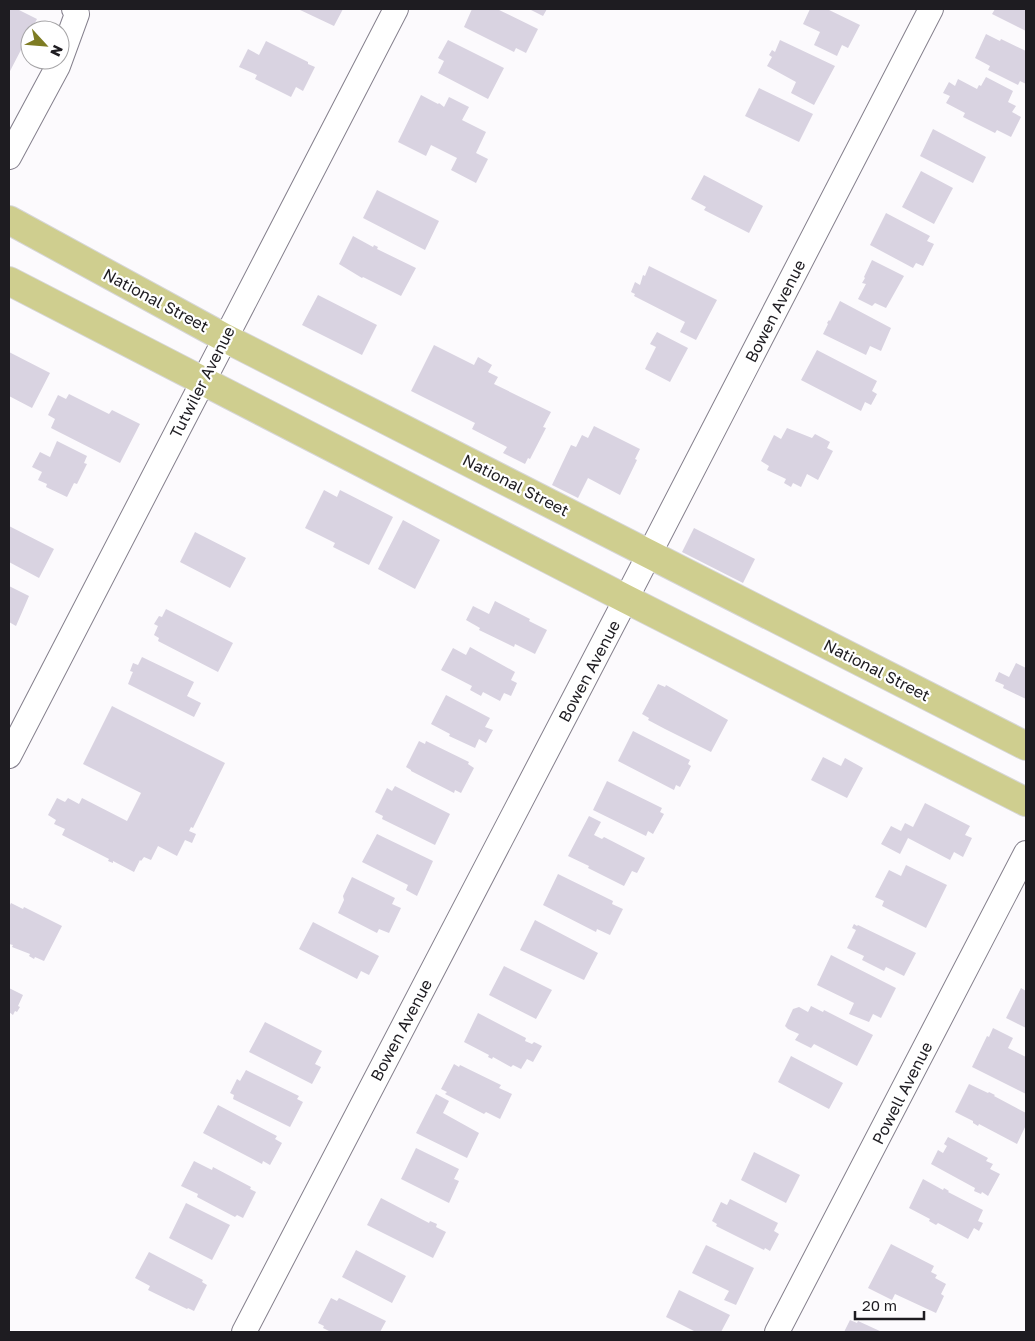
<svg xmlns="http://www.w3.org/2000/svg" width="1035" height="1341" font-family="'Golos Text',sans-serif">
<style>
.building{fill:#d9d3e1}
.lines{fill:none;stroke-linecap:round;stroke-linejoin:round}
.minor-casing{stroke:#85808d;stroke-width:26}
.major-casing{stroke:#d6d6d7;stroke-width:30}
.minor{stroke:#fff;stroke-width:24}
.major{stroke:#cfce8f;stroke-width:28}
.labels{text-anchor:middle;stroke-width:4.5;stroke-linejoin:round;paint-order:stroke}
.street-label{font-size:16px;fill:#1e1c21;stroke:#fff}
</style>
<rect width="100%" height="100%" fill="#fcfafd"/>
<!-- building -->
<path class="building" d="M9 9H17L37 19 9 73Z
M298 9H343L334 26Z
M472 9H497L538 29 526 53 516 48 514 52 464 27Z
M529 9H547L543 16Z
M810 9H827L860 25 848 48 842 45 837 56 814 45 820 32 803 24Z
M995 9H1026V31L992 14Z
M986 34 1000 41 1001 39 1026 51V84L1020 81 1018 85 988 70 990 66 975 58Z
M448 40 504 68 488 99 438 73 444 61 438 58Z
M780 40 835 66 814 105 791 93 796 82 767 66 772 57 769 55 772 50 775 52Z
M266 41 308 62V64L315 67 303 91 296 87 291 97 255 79 257 75 239 67 248 49 259 55Z
M986 77 1013 91 1008 102 1016 106 1012 112 1021 117 1011 137 997 130 995 133 963 117 965 113 946 103 950 96 943 93 949 82 955 86 958 79 977 89 979 85 981 86Z
M759 88 813 114 799 142 745 116Z
M421 95 438 104 439 103 444 107 449 97 469 107 462 120 486 132 476 153 488 159 476 183 451 170 457 158 431 145 426 156 398 142Z
M933 129 986 157 973 183 920 156Z
M921 171 953 188 934 224 902 207Z
M704 175 763 206 749 233 704 210 706 207 691 199Z
M377 190 439 221 425 250 363 218Z
M886 213 930 236 927 241 934 244 923 266 916 263 913 268 870 245Z
M353 236 373 247 374 245 378 247 377 249 416 268 401 296 363 277 362 278 339 264Z
M872 260 904 276 886 308 875 303 872 306 858 299 866 284 862 283 865 278 864 277Z
M649 266 717 300 696 340 680 332 685 322 634 296 635 294 631 292 635 282 640 285 643 275 645 276Z
M318 295 377 325 362 355 302 325Z
M840 301 891 328 881 351 870 346 866 355 823 334 828 324 827 323 829 320 830 321Z
M657 332 688 348 670 382 645 369 656 347 650 344Z
M434 345 474 365 478 357 492 365 488 372 498 377 494 384 551 412 543 427 546 428 530 459 528 458 525 464 503 453 507 447 472 429 475 423 411 391Z
M817 350 877 381 872 391 877 394 871 405 865 402 861 411 801 380Z
M9 352 50 373 32 408 9 396Z
M69 394 109 414 112 410 140 424 120 463 51 428 55 419 48 415 58 395 66 399Z
M594 426 640 449 635 459 637 460 620 495 588 478 578 498 552 485 571 445 576 447 582 435 588 438Z
M787 428 812 438 815 434 830 442 827 448 833 451 818 480 807 474 801 487 793 483 791 487 784 483 786 479 767 470 769 466 761 461 774 435 781 439Z
M57 441 87 456 84 463 87 464 77 484 74 483 67 497 46 487 47 484 38 480 42 472 32 467 40 452 50 457Z
M324 490 337 497 340 490 393 517 369 565 333 547 335 543 305 528Z
M403 520 440 540 415 589 378 569Z
M9 526 54 549 39 578 9 562Z
M694 528 755 559 743 583 682 552Z
M195 532 246 558 230 588 180 562Z
M9 586 29 596 16 626 9 622Z
M495 601 530 619 529 621 547 630 535 654 515 644 514 647 479 630 480 628 466 620 473 606 489 614Z
M166 609 233 643 218 672 158 641 159 638 154 635 158 626 154 624 159 616 162 617Z
M470 647 515 672 511 680 517 683 511 696 504 693 500 701 483 692 481 696 470 690 472 686 441 670 453 648 466 655Z
M142 657 194 682 187 696 201 703 194 717 128 684 132 674 133 672 130 671 133 663 138 665Z
M1016 663 1026 668V699L1003 688 1004 685 995 681 999 672 1009 677Z
M658 684 665 687 666 685 728 720 711 752 665 729 648 720 649 718 642 714Z
M446 695 490 718 485 727 493 730 486 743 479 739 475 748 449 736 450 734 431 724Z
M112 706 225 763 193 828 191 827 189 831 196 834 192 843 185 840 177 856 158 846 151 860 144 857 141 861 140 860 134 872 113 861V863L108 861 109 859 62 835 65 829 54 824 56 820 48 815 57 798 65 802 68 798 79 804 82 798 127 821 141 793 83 764Z
M633 731 690 760 688 764 691 766 680 787 676 785 674 790 618 761Z
M419 741 425 744 426 741 469 762 468 764 474 768 461 793 455 790 454 793 411 771V770L406 767Z
M823 757 841 766 845 758 863 768 847 798 811 780Z
M607 781 662 808 660 812 664 814 653 834 648 831 646 836 593 810Z
M395 786 450 814 435 845 382 819 383 816 375 812 387 788 392 791Z
M925 803 970 826 965 835 972 838 963 857 954 852 950 860 908 838 900 854 881 844 891 826 901 831 905 823 913 827Z
M589 816 601 822 594 835 602 839 604 837 645 858 637 873 632 871 624 886 588 868 589 866 568 856Z
M377 834 433 861 417 896 406 890 408 885 362 862Z
M906 865 947 885 926 928 882 906 884 901 875 897 889 870 901 876Z
M558 874 613 901 612 904 623 909 610 935 597 929 596 932 543 905Z
M352 877 395 898 392 904 401 908 389 933 379 929 377 933 338 913 344 900 343 896Z
M11 903 23 909 24 907 62 926 44 961 35 957 34 959 29 956 30 954 12 947 13 945 9 944V907Z
M535 920 598 953 584 980 520 950Z
M313 922 379 956 369 975 361 971 357 979 299 949Z
M854 924 857 926 858 925 916 953 904 976 886 967 884 971 862 960 864 956 847 948 856 930 852 928Z
M831 955 896 988 881 1018 873 1014 869 1022 849 1014 854 1003 817 985Z
M504 966 552 990 536 1019 489 995Z
M9 988 23 995 18 1006 20 1007 17 1012 15 1011 13 1015 9 1012Z
M1021 988 1026 991V1028L1006 1018Z
M811 1006 823 1012 824 1010 873 1035 857 1066 814 1044 811 1048 795 1040 799 1034 788 1029 785 1026 793 1009 799 1007 808 1012Z
M478 1013 526 1038 525 1041 532 1044 534 1042 542 1046 533 1062 527 1059 521 1069 513 1065 511 1067 493 1057 492 1059 488 1057 489 1055 464 1042Z
M265 1022 322 1051 315 1064 321 1067 312 1084 249 1052Z
M993 1028 1013 1038 1008 1048 1026 1057V1094L972 1067 987 1036 989 1037Z
M791 1056 843 1083 829 1109 778 1082Z
M454 1064 459 1067 460 1065 501 1085 499 1088 512 1094 500 1119 486 1112 484 1114 445 1094 447 1092 441 1089Z
M246 1070 299 1096 297 1099 303 1102 290 1127 233 1099 234 1095 230 1093 237 1079 240 1081Z
M969 1084 988 1093 989 1092 995 1095 994 1096 1026 1113V1125L1017 1144 979 1124 978 1126 973 1123V1121L955 1112Z
M436 1094 449 1101 443 1113 479 1133 467 1158 416 1133Z
M218 1105 277 1136 275 1139 282 1143 270 1165 263 1161 262 1164 203 1133Z
M948 1137 988 1158 986 1161 993 1164 990 1169 1000 1174 988 1196 982 1192 981 1194 974 1191 975 1188 931 1164 938 1150 943 1153 947 1146 944 1144Z
M416 1148 459 1169 454 1179 459 1181 449 1203 401 1179Z
M754 1152 800 1175 786 1203 741 1180Z
M194 1161 212 1170 213 1167 251 1187 250 1189 256 1192 243 1218 237 1215 235 1217 197 1197 198 1194 181 1186Z
M923 1179 943 1190 944 1188 949 1191 948 1192 983 1210 978 1221 983 1223 979 1231 974 1228 968 1239 938 1223 936 1225 929 1221 930 1219 909 1208Z
M381 1198 429 1223 430 1221 437 1224 436 1227 446 1232 433 1258 367 1225Z
M730 1199 778 1223 774 1231 779 1234 770 1251 765 1248 764 1250 716 1226 717 1224 712 1221 721 1202 727 1205Z
M186 1203 230 1225 212 1260 169 1238Z
M891 1244 934 1266 931 1272 937 1275 935 1278 946 1284 941 1294 944 1296 936 1313 895 1294 892 1300 868 1288Z
M706 1245 754 1268 736 1305 724 1300 729 1291 692 1273Z
M356 1250 406 1276 392 1303 342 1277Z
M149 1252 203 1280 202 1282 207 1285 194 1311 188 1308 187 1309 148 1290 150 1286 135 1278Z
M679 1290 730 1315 721 1332H696L666 1317Z
M331 1298 337 1301 339 1298 386 1321 380 1332H331L323 1328 324 1326 318 1323Z
M850 1320 857 1323 858 1321 882 1332H844Z"/>
<g class="lines">
<defs>
<path id="minor" d="M9 157 58 66 77 14 74 9
M9 756 396 9
M244 1332 626 599 931 9
M777 1332 1026 853"/>
<path id="major" d="M9 220 225 338 1026 746
M9 281 626 599 1026 802"/>
</defs>
<!-- minor casing -->
<use href="#minor" class="minor-casing"/>
<!-- major casing -->
<use href="#major" class="major-casing"/>
<!-- minor -->
<use href="#minor" class="minor"/>
<!-- major -->
<use href="#major" class="major"/>
</g>
<g class="labels">
<!-- street labels -->
<g class="street-label">
<text transform="translate(156 300) rotate(28)" y="6">National Street</text>
<text transform="translate(775 311) rotate(-63)" y="6">Bowen Avenue</text>
<text transform="translate(202 382) rotate(-63)" y="6">Tutwiler Avenue</text>
<text transform="translate(516 485) rotate(27)" y="6">National Street</text>
<text transform="translate(877 670) rotate(27)" y="6">National Street</text>
<text transform="translate(589 671) rotate(-62)" y="6">Bowen Avenue</text>
<text transform="translate(401 1030) rotate(-62)" y="6">Bowen Avenue</text>
<text transform="translate(902 1093) rotate(-63)" y="6">Powell Avenue</text>
</g>
</g>
<!-- border -->
<rect width="1035" height="1341" fill="none" stroke="#1e1c21" stroke-width="20"/>
<!-- north arrow -->
<g transform="translate(45 45) rotate(116)"><circle r="24" fill="#ffffff" stroke="#a5a4a6"/>
<path d="M0-4L9 19L0 12L-9 19Z" fill="#7e7c23"/>
<text y="-8" font-size="14" font-weight="bold" text-anchor="middle" fill="#1e1c21">N</text>
</g>
<!-- scale -->
<path d="M855 1311v8h69v-8" fill="none" stroke="#1e1c21" stroke-width="2.5"/>
<text x="862" y="1311" font-size="15" fill="#1e1c21" stroke="#ffffff" stroke-width="4" paint-order="stroke">20 m</text>
</svg>
